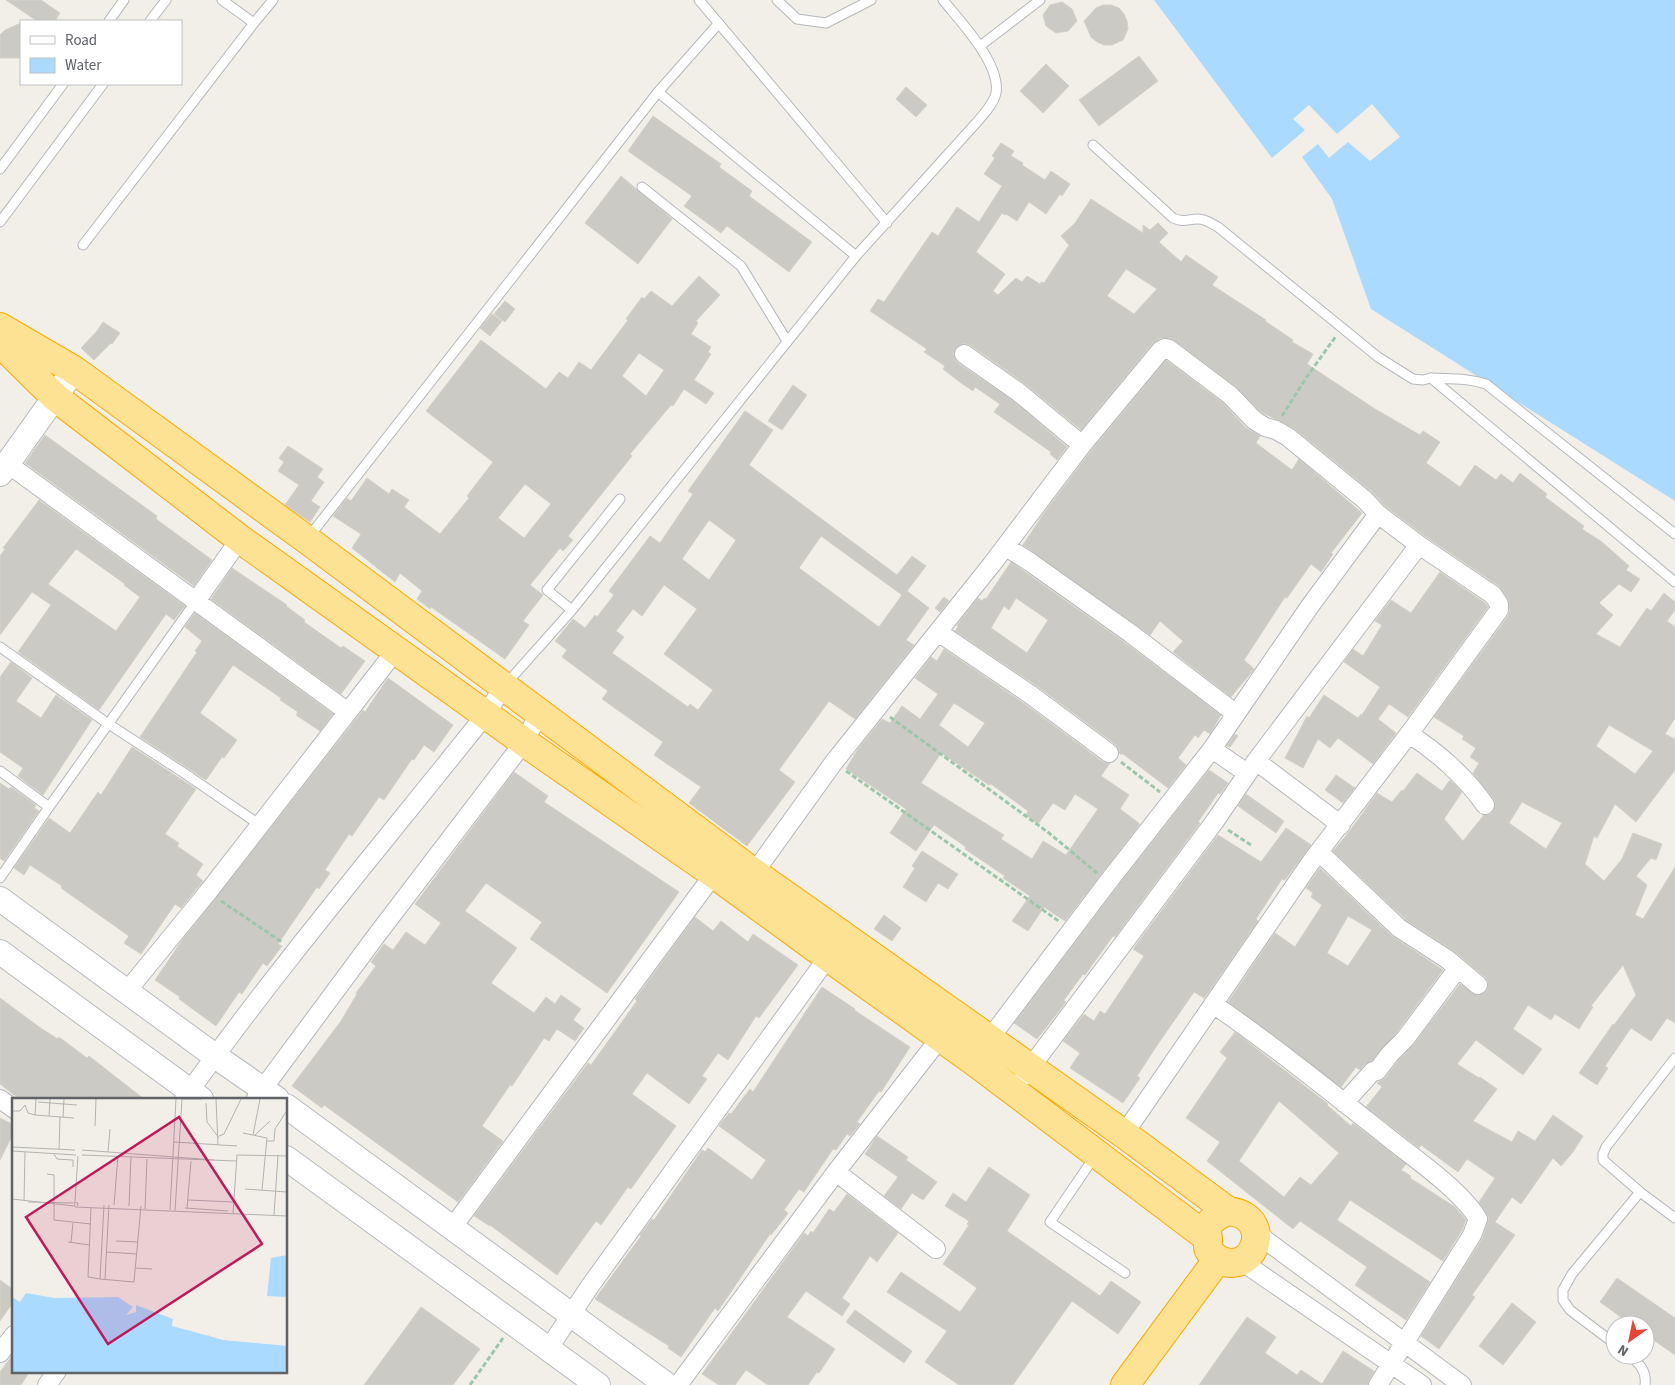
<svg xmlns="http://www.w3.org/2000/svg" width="1675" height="1385" font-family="'Source Sans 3',sans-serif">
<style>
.water{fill:#aadaff}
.building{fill:#cccac5;stroke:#d6d1c6;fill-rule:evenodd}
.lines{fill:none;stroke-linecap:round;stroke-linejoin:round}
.lane-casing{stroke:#b5b8bc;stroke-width:11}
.street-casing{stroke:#b5b8bc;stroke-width:20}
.secondary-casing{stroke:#b6babf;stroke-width:26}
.highway-casing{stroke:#f9ab00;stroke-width:30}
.path{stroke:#9cc7a9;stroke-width:3;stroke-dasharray:5 2.5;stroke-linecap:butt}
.lane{stroke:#fff;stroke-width:9}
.street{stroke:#fff;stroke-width:18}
.secondary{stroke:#fff;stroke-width:24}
.highway{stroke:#fde293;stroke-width:28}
.inset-river{fill:none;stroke:#aadaff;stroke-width:2.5}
.inset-road{fill:none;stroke:#b3b3b1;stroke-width:1}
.view{fill:#c2185b;fill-opacity:0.15;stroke:#c2185b;stroke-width:2.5}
.inset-edge{fill:none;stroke:#5f6368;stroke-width:2.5}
</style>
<rect width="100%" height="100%" fill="#f1efe8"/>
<!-- water -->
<path class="water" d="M1154 0H1675V501L1371 309 1332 199 1302 157 1318 144 1329 158 1348 142 1370 161 1400 137 1372 104 1337 134 1309 105 1293 119 1305 130 1272 158Z"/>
<!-- building -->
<path class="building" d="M6 0H41L60 13 55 21H37Z
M1062 2 1072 9 1077 21 1068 31 1056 33 1046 26 1043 15 1050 5Z
M1103 5H1111L1119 8 1124 14 1127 21 1128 29 1123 40 1112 45H1104L1097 42 1091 37 1084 21 1096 8Z
M21 23V58H0V35L5 30Z
M1139 56 1158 81 1099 126 1079 100Z
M1046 64 1069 86 1043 113 1020 91Z
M906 87 927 105 916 117 896 99Z
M653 116 721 164 719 167 752 191 749 196 812 242 789 272 727 226 721 233 684 206 692 196 628 151Z
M1001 143 1014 151 1011 156 1023 163 1022 165 1045 180 1051 171 1070 184 1062 196 1060 194 1046 214 1029 202 1017 221 1006 214 1005 215 1002 213 976 252 1005 274 993 291 998 295 1016 278 1022 282 1027 276 1040 284 1041 282 1044 283 1069 245 1061 236 1075 223 1091 199 1143 233V225L1150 230 1158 223 1168 233 1159 242 1181 262 1186 255 1218 277 1212 285 1266 320 1265 321 1293 340 1292 342 1313 354 1307 364 1375 409 1420 435 1423 431 1440 442 1426 463 1460 487 1475 465 1496 480 1501 474 1513 483 1520 473 1547 494 1545 497 1584 526 1582 529 1602 542 1629 566 1626 570 1640 579 1631 592 1619 584 1599 603 1613 615 1596 634 1620 647 1647 608 1651 611 1664 593 1675 602V610L1667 621 1675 627V718L1665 734 1675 739V770L1636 822 1615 804 1597 838 1594 836 1585 864 1604 881 1622 859 1633 833 1662 844 1656 860 1651 858 1636 876 1647 885 1635 915 1643 919 1675 867V1023L1667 1018 1651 1041 1631 1028 1605 1066 1608 1068 1597 1085 1579 1073 1613 1024 1614 1025 1636 995 1623 965 1591 1006 1593 1007 1579 1029 1555 1014 1551 1020 1528 1005 1513 1029 1542 1049 1523 1075 1476 1040 1457 1064 1479 1078 1480 1077 1497 1089 1473 1121 1512 1142 1518 1131 1535 1141 1553 1115 1583 1136 1573 1152 1561 1166 1553 1158 1521 1204 1512 1197 1495 1222 1515 1235 1472 1295 1475 1297 1439 1349 1421 1336 1482 1239 1489 1218 1479 1202 1495 1178 1467 1159 1458 1172 1421 1145 1419 1148 1366 1107 1382 1087 1377 1083 1385 1078 1398 1061 1413 1045 1460 984 1477 995 1486 992 1488 987V982L1485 977 1454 951 1406 920 1333 851 1349 832 1377 793 1392 802 1402 790 1403 791 1417 773 1442 791 1450 780 1462 792 1444 819 1463 841 1484 815 1491 814 1494 810 1495 801 1473 773 1479 763 1470 757 1476 748 1462 739 1464 736 1434 717 1508 616 1510 610 1508 599 1499 586 1425 536 1385 506 1372 492 1295 429 1261 412 1236 387 1172 339 1161 338 1153 343 1081 430 1024 383 970 345 964 343 956 348 953 354 955 359 958 363 1011 399 1067 447 1057 460 1050 454 1051 452 994 412 1000 404 975 387 973 391 961 383 943 369 945 366 924 352 927 349 870 311 878 299 884 302 932 232 938 236 957 207 979 222 1002 186 984 174 995 158 992 156ZM1126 269 1157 289 1134 314 1107 296ZM1609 725 1653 751 1635 774 1596 746ZM1522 802 1562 823 1546 849 1509 823Z
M621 176 672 219 638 264 585 223Z
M699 276 720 295 696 321 698 323 691 334 711 347 708 352 711 354 694 380 714 393 706 404 684 389 673 406 671 405 630 454 632 456 568 536 573 540 563 551 560 548 530 585 543 595 523 621 529 625 505 659 431 607 430 609 417 599 422 591 400 573 395 582 352 548 361 534 333 516 347 498 351 501 367 478 389 494 392 489 409 500 404 507 440 534 469 498 467 496 493 462 426 411 481 340 546 389 559 372 568 378 579 362 591 370 628 320 626 319 642 297 644 299 651 291 672 306ZM639 353 664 370 646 396 622 376ZM525 484 551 504 524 538 498 518Z
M505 301 515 309 505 322 494 314Z
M492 314 502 321 490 336 480 328Z
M103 322 120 333 112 344 111 343 94 360 81 348 97 331Z
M1166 360 1223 403 1246 428 1260 436 1256 443 1292 470 1299 459 1362 513 1331 553 1333 554 1321 572 1311 564 1287 598 1285 597 1244 660 1254 669 1231 697 1173 652 1183 641 1160 621 1150 635 1023 545 1044 513 1090 452Z
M793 385 807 395 782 430 768 421Z
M745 411 773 430 749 465 897 575 912 556 926 566 907 591 929 608 906 640 914 645 855 719 829 701 779 770 795 782 747 846 689 803 701 787 654 755 663 742 602 699 608 691 562 657 567 650 555 641 573 619 585 628 595 615 597 617 614 595 609 591 650 536 660 543 693 494 688 491ZM709 520 736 540 709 580 682 559ZM821 536 902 595 879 627 799 568ZM664 585 697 609 664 654 713 690 698 710 690 704 688 707 612 653 624 637 616 631 633 609 642 616Z
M45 435 157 516 156 519 212 560 194 586 25 463Z
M288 446 323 469 317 477 324 482 311 501 320 507 310 522 285 505 299 485 278 471 284 462 279 458Z
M39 500 185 606 174 620 166 614 99 710 18 652 51 605 32 592 0 635V556L5 549 3 548ZM76 549 125 584 124 585 140 597 116 631 48 584Z
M1011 562 1124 642 1221 715 1210 734 1204 730 1198 738 1195 735 1178 758 1186 765 1168 788 1123 754H1120L1118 748 1115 744 1037 686 955 631 958 627 957 625 978 598 982 601 984 598 986 599ZM1016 598 1048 620 1027 653 991 628 1004 606 1009 610Z
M232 568 287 605 286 606 305 620 304 622 341 648 343 646 365 661 341 694 211 599Z
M1440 572 1485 603 1488 607 1408 717 1389 704 1378 719 1396 733 1373 764 1338 738 1330 748 1318 739 1303 768 1285 758 1307 716 1309 718 1324 695 1358 718 1361 714 1362 715 1380 687 1344 662 1353 649 1363 656 1382 625 1375 621 1391 600 1411 613Z
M944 597 949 601 940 612 935 608Z
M195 613 333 714 320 731 296 715 298 712 280 700 281 698 233 665 200 713 237 740 224 758 222 757 206 780 140 737 197 652 195 651 202 641 185 627Z
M944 649 1025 704 1103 762 1110 763 1101 776 1129 795 1120 809 1140 824 1065 921 1044 907 1028 931 1012 921 1030 896 1003 878 1005 876 965 849 966 847 934 825 916 851 890 833 906 809 846 769 858 749 882 719 890 723 902 706 920 719 938 694 915 678 931 657 937 661ZM954 703 985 723 968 747 939 725ZM941 753 989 785 991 784 1028 811 1026 815 1038 824 1053 803 1065 810 1075 794 1098 809 1066 855 1043 841 1032 859 1001 839 1004 835 921 783Z
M11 662 32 678 16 701 41 718 56 695 92 720 43 795 18 776 23 768 0 752V677Z
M388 678 453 725 434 752 424 745 414 760 412 759 384 800 379 797 352 836 349 834 325 870 330 873 319 889 317 887 278 944 282 946 267 966 263 963 242 994 239 992 216 1026 179 999 180 997 155 980 183 939 363 710 365 712Z
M1235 734 1238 736 1230 747 1227 746Z
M132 747 196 789 165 834 179 843 177 846 203 864 196 875 203 881 181 908 175 904 141 954 124 943 129 936 61 888 62 886 30 865 24 875 14 868 49 818 70 833 98 792 101 795Z
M1209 770 1228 783 1220 794 1218 793 1198 822 1200 823 1115 937 1113 936 1085 975 1083 974 1064 1000 1066 1002 1037 1039 1014 1023 1116 888Z
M514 772 548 796 544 802 679 892 607 993 530 939 542 922 486 883 465 911 517 948 491 983 534 1013 546 997 555 1004 561 995 581 1009 573 1020 584 1028 575 1041 557 1029 549 1041 544 1038 512 1086 510 1085 482 1126 503 1141 458 1202 324 1105 322 1108 292 1086 341 1021 357 994 356 993 376 966 371 962 384 944 393 950 406 932 425 945 441 923 415 904Z
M1336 775 1355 788 1343 803 1325 790Z
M0 783 9 789 11 787 36 805 34 808 39 811 4 861 0 858Z
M1246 794 1284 821 1276 833 1238 806Z
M1286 828 1311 845 1285 880 1282 879 1256 919 1258 921 1208 993 1204 998 1194 992 1158 1044 1137 1076 1140 1078 1123 1103 1070 1068 1080 1053 1063 1041 1084 1014 1094 1021 1100 1011 1105 1014 1144 956 1133 949 1218 835 1261 862Z
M922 851 958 874 948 889 938 883 926 902 903 887 915 868 912 866Z
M1320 868 1392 936 1443 970 1397 1032 1372 1061 1365 1064 1360 1070 1356 1067 1341 1087 1228 1002 1275 933 1295 947 1322 905 1311 897 1313 893 1306 888ZM1348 916 1372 930 1348 966 1327 953Z
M884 915 901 928 892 941 874 929Z
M695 917 713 931 721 921 748 942 753 934 798 965 759 1018 756 1016 728 1060 718 1053 702 1076 707 1079 689 1104 647 1073 632 1094 676 1126 631 1189 628 1187 601 1225 596 1221 557 1275 490 1225V1226L474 1216 588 1063 591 1065 637 1001 635 999Z
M822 987 855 1009 854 1010 910 1047 881 1092 879 1091 857 1122 860 1124 850 1136 847 1134 836 1150 833 1149 804 1192 799 1189 784 1210 788 1213 779 1225 771 1235 770 1234 718 1311 715 1308 681 1357 668 1348 669 1346 595 1299 641 1236 640 1235 652 1219 654 1220 702 1150 705 1152 708 1148 752 1180 766 1160 719 1126 729 1113 731 1114 750 1089 753 1092Z
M0 998 42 1029 58 1039 59 1037 87 1058 89 1056 144 1099H19L0 1084Z
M1235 1032 1328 1104 1327 1105 1351 1126 1353 1123 1406 1164 1401 1170 1411 1176 1410 1178 1455 1207 1466 1220 1462 1230 1443 1261 1350 1200 1337 1220 1430 1282 1406 1320 1355 1285 1367 1267 1300 1221 1293 1229 1207 1161 1220 1142 1186 1118 1227 1058 1220 1052ZM1279 1101 1339 1153 1311 1185 1300 1177 1284 1197 1239 1161Z
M0 1118 14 1125V1132L0 1160Z
M877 1136 908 1157 906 1160 937 1182 923 1200 912 1193 901 1209 884 1196 898 1177 865 1154Z
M989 1167 1030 1195 1007 1231 1100 1296 1111 1281 1141 1302 1118 1334 1072 1301 1013 1385H959L925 1362 947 1331 887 1292 901 1272 960 1312 977 1288 943 1264 969 1225 967 1224 969 1221 945 1206 953 1193 966 1202Z
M847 1194 898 1233 877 1262 870 1256 842 1298 850 1304 842 1316 806 1291 787 1317 835 1349 819 1373 817 1372 808 1385H768L746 1370 735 1385H719L702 1374 804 1233 808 1236 811 1231 813 1233 829 1209 834 1212Z
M1617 1278 1675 1318V1355L1645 1334V1325H1632L1600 1302Z
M0 1280 14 1290V1301L0 1321Z
M1512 1303 1536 1322 1503 1365 1479 1346Z
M421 1307 480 1349 453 1385H364Z
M855 1310 912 1351 904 1363 846 1322Z
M1247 1317 1276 1337 1265 1353 1297 1375 1301 1370 1322 1384 1343 1351 1374 1371 1367 1385H1199Z
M14 1353V1371H30L21 1385H0V1372Z"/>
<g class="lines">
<defs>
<path id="lane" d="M222 0 254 23 273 0
M699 0 887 223
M777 0 797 19 826 23 871 0
M109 21 124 0
M150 21 166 0
M719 23 658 92 856 256
M980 46 1040 0
M1093 145 1173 218C1185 223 1187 219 1198 219 1206 219 1212 224 1218 227L1378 357 1413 379 1423 380 1431 378 1675 582
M0 169 63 84
M642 187 741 266 787 341
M0 222 103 84
M83 245 254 23
M1431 378C1450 379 1468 378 1486 384L1675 534
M308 538 658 92
M572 610 547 590 620 499
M0 647 107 723 184 773 260 825
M506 684 572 610 856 256 977 122C984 114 994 103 996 93 1001 64 960 21 943 0
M0 771 49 807 196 601
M0 878 49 807
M1095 1156 1050 1222 1125 1273
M1640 1192 1603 1160V1154L1606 1147 1675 1058
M1615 1344 1570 1310 1563 1300V1290L1572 1274 1640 1192 1675 1218
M1629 1355C1639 1363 1647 1371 1645 1385"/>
<path id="street" d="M964 354 1017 391 1082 445
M8 464 348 712
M1006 547 1030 562 1130 633 1235 713
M196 601 240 539
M938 632 1031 695 1109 753
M1409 734C1436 751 1467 778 1485 805
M1212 749 1247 773
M1256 761 1341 825
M1319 852 1399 928 1447 959 1478 985
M749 880 834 762 992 564 1082 445 1161 350 1165 348 1169 349 1230 395 1254 420 1265 427 1276 430 1288 437 1365 500 1378 514 1419 545 1256 761 1215 821 1024 1076
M127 991 208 892 396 650
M1213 1004C1274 1046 1331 1092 1389 1138 1415 1159 1462 1191 1478 1219L1472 1235 1378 1385
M984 1046 1108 882 1212 749 1310 606 1378 514
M256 1098 376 936 524 742 540 712
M0 1099 14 1109
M184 1099C278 967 385 841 486 714L504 686
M1344 1103 1373 1071H1377L1390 1054 1405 1039 1458 968
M1124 1134 1311 862 1409 734 1499 610V604L1493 595 1419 545
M836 1172 936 1249
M452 1228 714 874 719 866
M1256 1233 1462 1385
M1241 1261 1422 1385
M549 1348 590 1286 828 957
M0 1353 14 1335
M47 1385 57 1371
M678 1385 836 1172 940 1038"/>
<path id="secondary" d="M0 474 74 370
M0 899 215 1056 277 1099
M0 952 201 1099
M286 1106 667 1385
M286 1158 598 1385"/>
<path id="highway" d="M0 327 74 370 306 539 753 872 1124 1134 1228 1211C1235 1212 1241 1213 1246 1217 1265 1231 1255 1262 1232 1263 1223 1263 1213 1258 1209 1250 1207 1247 1208 1242 1208 1239 1207 1233 1206 1229 1209 1224 1214 1217 1221 1214 1228 1211
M0 343 55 397 240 539 524 742 714 874 828 957 975 1062 1208 1238
M1125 1385 1218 1259"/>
</defs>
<!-- lane casing -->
<use href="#lane" class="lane-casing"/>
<!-- street casing -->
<use href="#street" class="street-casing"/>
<!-- secondary casing -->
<use href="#secondary" class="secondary-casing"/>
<!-- highway casing -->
<use href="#highway" class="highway-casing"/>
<!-- path -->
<path class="path" d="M1282 416 1306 378 1336 336
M890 717 1049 833 1097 873
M1121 762 1160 792
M846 771 1060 922
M1228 830 1251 845
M221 901 282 942
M470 1385 503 1338"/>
<!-- lane -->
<use href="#lane" class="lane"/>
<!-- street -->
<use href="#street" class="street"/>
<!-- secondary -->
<use href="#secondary" class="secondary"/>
<!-- highway -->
<use href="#highway" class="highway"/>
</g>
<!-- overview -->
<g transform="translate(12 1098)">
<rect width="275" height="275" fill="#f1efe8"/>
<path d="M275 157V199L255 198 259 160ZM14 195 42 200 106 199 121 209 114 217 124 214V207L161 221 160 228 212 242 275 248V274H0V199L8 204Z" fill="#aadaff"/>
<path d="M162 221V226L211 239 275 247 212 242 160 227Z" fill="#f1efe8"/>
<path class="inset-river" d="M146 274 197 238M148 274 173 256M151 274 173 257"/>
<path class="inset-road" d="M170 1H190M204 1 206 47M26 4 65 7M194 5 195 24 207 40M0 13H8L13 7 16 15 23 17 62 20M23 17 24 1M37 18 38 1M51 19 52 1M83 28 84 1M231 35 255 40 250 92M241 37 248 1M243 37 258 23M207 38 212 36 229 1M255 43H262L263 31 274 14M162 44 225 48M0 49 63 52M47 51 48 19M70 52 202 62M0 53 64 57M96 54 98 31M42 56 45 61 61 62V69M70 57 224 63M35 76 42 77V122L79 126M233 91 275 94M0 101 62 108M176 102 221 104M12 103 13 54M63 103 66 58M16 104 61 105M92 107 88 181 122 184 129 108M102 107 106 58M65 108 66 105 62 104 63 109 275 118M117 108 119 59M79 110 76 179 88 181M173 110 216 113M175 110 179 63M133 111 135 61M158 112 164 1M163 113 170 1M221 116 225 57 275 58M262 117 266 57M104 143 126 144M56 144 78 147M59 144 61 125M94 154 125 156M124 170 140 171M93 181 97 107"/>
<path class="view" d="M167 19 250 146 96 246 14 119Z"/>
<rect width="275" height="275" class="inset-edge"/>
</g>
<!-- legend -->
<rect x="20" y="20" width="162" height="65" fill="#ffffff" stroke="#bfc1c3"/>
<rect x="30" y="36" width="25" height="8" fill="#ffffff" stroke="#bfc1c3"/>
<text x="65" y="45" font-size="15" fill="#5f6368">Road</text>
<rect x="30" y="58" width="25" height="15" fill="#aadaff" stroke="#bfc1c3"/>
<text x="65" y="70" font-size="15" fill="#5f6368">Water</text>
<!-- north arrow -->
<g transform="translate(1630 1340) rotate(213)"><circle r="24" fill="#ffffff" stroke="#bfc1c3"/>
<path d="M0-4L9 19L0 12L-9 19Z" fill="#ea4335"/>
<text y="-8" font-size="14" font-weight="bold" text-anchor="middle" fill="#5f6368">N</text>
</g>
</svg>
